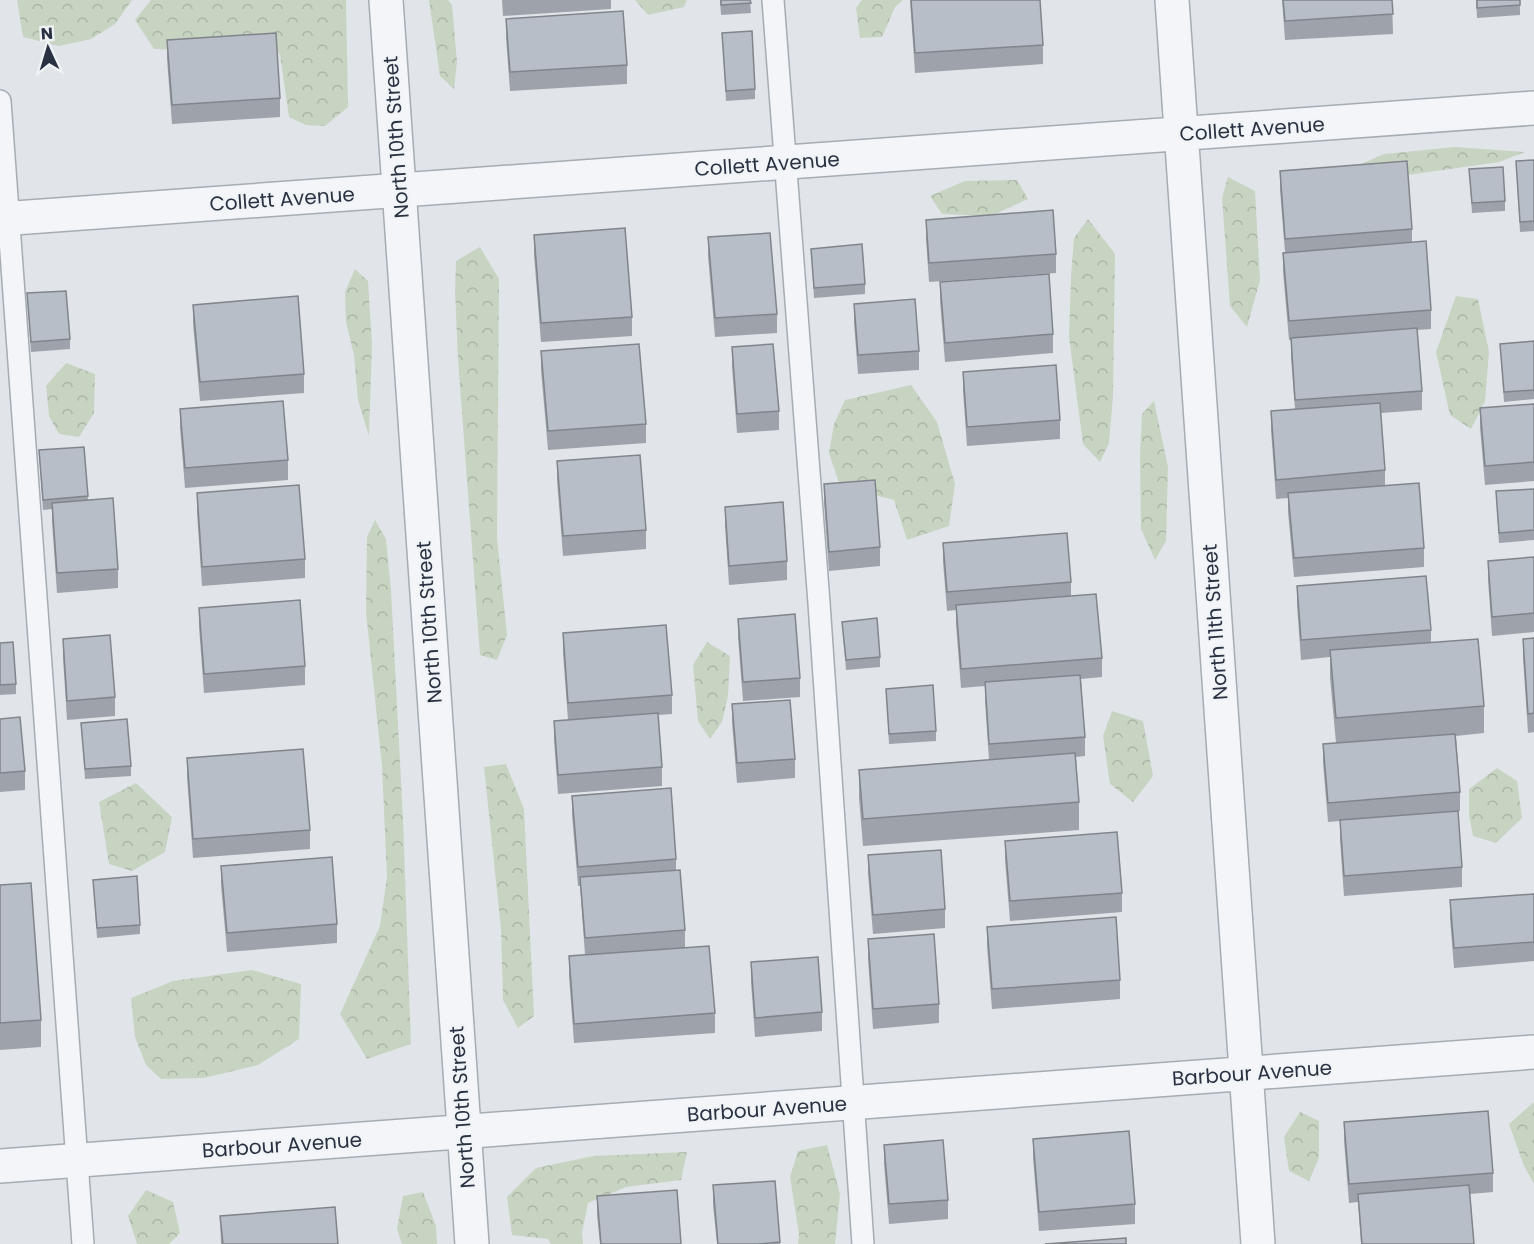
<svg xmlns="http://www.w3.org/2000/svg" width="1534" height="1244" font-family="Poppins,sans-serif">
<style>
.forest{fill:url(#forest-crowns)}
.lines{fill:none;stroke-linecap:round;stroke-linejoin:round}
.service-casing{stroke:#a6acb4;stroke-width:24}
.minor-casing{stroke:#a6acb4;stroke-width:36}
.service{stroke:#f4f5f8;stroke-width:21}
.minor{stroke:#f4f5f8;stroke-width:33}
.wall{fill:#9ea3ab}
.building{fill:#b8bec7;stroke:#81858b;stroke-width:1.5}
.labels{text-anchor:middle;stroke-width:4.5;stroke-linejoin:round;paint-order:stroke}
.street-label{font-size:20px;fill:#293242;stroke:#f1f4f7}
</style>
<defs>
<pattern id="forest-crowns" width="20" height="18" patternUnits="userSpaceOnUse" patternTransform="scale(1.5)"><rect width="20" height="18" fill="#c7d4c2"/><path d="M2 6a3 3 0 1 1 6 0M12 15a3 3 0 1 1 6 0" fill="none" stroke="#abb6a8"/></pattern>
</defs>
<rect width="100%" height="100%" fill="#e1e5ea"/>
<!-- forest -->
<path class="forest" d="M17 0H132L115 24 91 39 59 46 23 37Z
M151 0H346L348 107 325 126 306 125 289 117 280 55 264 34 210 51 154 49 135 20Z
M429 0H448L452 5 457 62 454 89 440 76Z
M635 0H687L684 7 648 15Z
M862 0H903L895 7 882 37 860 38 856 8Z
M1455 147 1525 152 1499 162 1408 175 1352 168 1384 154Z
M1228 177 1255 191 1260 280 1247 327 1230 306 1222 198Z
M1017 180 1028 199 991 216 942 214 930 196 965 181Z
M1088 219 1115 254 1113 396 1109 443 1100 462 1083 444 1069 337 1071 276 1074 238Z
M480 247 499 279 497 538 507 635 497 660 480 655 458 359 455 291 456 261Z
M355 269 368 281 372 344 369 436 358 400 354 355 346 322 345 292Z
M1456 296 1478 299 1489 352 1485 401 1471 429 1450 415 1436 352Z
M66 363 95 374 94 413 79 437 59 434 49 416 46 386Z
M911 385 937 422 955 484 949 526 907 540 894 500 862 492 839 483 829 453 834 424 845 400Z
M1154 401 1168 467 1166 541 1155 560 1141 529 1140 455 1142 414Z
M375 520 386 539 391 590 403 819 411 1044 367 1059 340 1014 380 926 387 877 382 766 366 612 367 537Z
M707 642 730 656 728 696 722 722 710 739 698 721 693 665Z
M1112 711 1143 721 1153 776 1133 802 1110 784 1103 736Z
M506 764 524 809 534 1016 518 1028 503 1000 501 929 484 767Z
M1497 768 1517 781 1522 818 1496 843 1473 836 1469 815V789Z
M136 783 172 817 165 852 132 871 109 864 99 802Z
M252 970 301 984 299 1039 258 1065 204 1078 161 1079 146 1065 135 1037 131 998 173 981Z
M1534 1102V1184L1524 1166 1509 1124Z
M1300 1112 1319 1121V1158L1309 1181 1289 1171 1284 1137Z
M827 1145 840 1194 835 1244H798L799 1234 790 1177 798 1151Z
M687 1152 681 1180 626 1187 588 1203 582 1233 583 1244H551L548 1239 512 1235 507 1197 536 1168 593 1156Z
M146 1190 173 1202 180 1233 169 1244H137L128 1216Z
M423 1192 436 1226 437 1244H402L397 1229 403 1196Z"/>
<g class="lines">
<defs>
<path id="service" d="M773 0 819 603 863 1244
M0 101 83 1244"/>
<path id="minor" d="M386 0 472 1244
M1172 0 1258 1244
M0 219 1534 108
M0 1166 1534 1052"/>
</defs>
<!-- service casing -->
<use href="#service" class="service-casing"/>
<!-- minor casing -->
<use href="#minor" class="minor-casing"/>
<!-- service -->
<use href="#service" class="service"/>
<!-- minor -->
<use href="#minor" class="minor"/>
</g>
<!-- wall -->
<path class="wall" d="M502 0H611V9L503 16Z
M720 0H750L751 13 721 15Z
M910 0H1040L1043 45V64L915 73Z
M1282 0H1392L1393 34 1285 40Z
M1476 0H1520V15L1477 18Z
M506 19 627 65V84L510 91 506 38Z
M722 33 755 89V99L726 101Z
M167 40 280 98V117L172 124 167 59Z
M1534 160V231L1520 232 1516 161Z
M1469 169 1505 201V211L1472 213Z
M1280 171 1412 229V242L1431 310V329L1417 330 1422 391V410L1381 413 1385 470V485L1424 548V567L1294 577 1288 512V498L1276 499 1271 430V411L1295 409 1291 357V340H1289L1283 272V253L1285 252 1280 190Z
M926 220 1056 254V273L929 282 926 239Z
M534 235 632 317V336L541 342 534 255Z
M708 237 777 314V333L715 337 708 256Z
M811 249 865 284V294L814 298Z
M940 282 1053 334V353L945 362 940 301Z
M27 293 70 339V349L31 352Z
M854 304 919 351V370L858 374 854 323Z
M193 305 304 374V393L200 401 193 324Z
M1534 341V399L1504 402 1500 344Z
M732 347 779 411V430L737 433 732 366Z
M541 351 646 424V443L548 450 541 370Z
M963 372 1060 420V439L967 446 963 391Z
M1534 404V481L1485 485 1480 428V408Z
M180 409 288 460V480L185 488 180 428Z
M84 447 88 500 118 569V588L57 593 52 522V509L43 510 39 450Z
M557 461 646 530V549L563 556 557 480Z
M824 484 880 547V566L829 571 824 503Z
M1534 489V540L1499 543 1496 491Z
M197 493 305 559V578L202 586 197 513Z
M725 507 787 561V580L729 585 725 526Z
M943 543 1071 582V596L1102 658V677L1081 679 1085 737V756L1076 757 1079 802V830L863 846 859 798V770L989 760 985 701V686L961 688 956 624V610L947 611 943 562Z
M1534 557V632L1492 636 1488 580V561Z
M1297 586 1431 630V643L1484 706V733L1456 736 1460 792V811L1393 816 1462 867V887L1344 896 1340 840V821L1328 822 1323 763V744L1336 743 1330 678V657L1301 660 1297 605Z
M199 608 305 666V685L204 693 199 627Z
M738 619 800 678V697L743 701 738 638Z
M842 622 880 657V667L846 670Z
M563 633 672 695V714L658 715 662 767V786L558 794 554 740V721L568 720 563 653Z
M1534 638V732L1528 733 1523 658V639Z
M63 639 115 697V716L67 720 63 658Z
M0 643 16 684V694L0 695Z
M886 689 936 731V741L889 744Z
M732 704 795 759V778L737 783 732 723Z
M0 719 25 771V790L0 792Z
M81 723 131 766V776L85 779Z
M187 758 310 830V849L193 858 187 777Z
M572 796 676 859V870L685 930V948L715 1013V1033L574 1043 569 976V956L585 955 580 886H578L572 815Z
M1005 841 1122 893V912L1010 921 1005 860Z
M868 855 945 909V928L873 934 868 874Z
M221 866 337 924V943L227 952 221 885Z
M93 880 140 925V934L97 938Z
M0 885 41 1020V1047L0 1050Z
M1534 894V961L1454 968 1450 919V900Z
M987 927 1120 980V999L992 1009 987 946Z
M868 939 939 1004V1023L873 1029 868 959Z
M751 962 822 1012V1031L755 1037 751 982Z
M1344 1122 1493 1173V1192L1470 1194 1474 1244H1361L1358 1202 1349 1203 1344 1141Z
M1033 1139 1135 1204V1224L1039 1231 1033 1158Z
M884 1145 948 1200V1219L889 1224 884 1164Z
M775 1181 780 1244H717L713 1205V1185Z
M597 1196 681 1244H600L597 1215Z
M220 1216 338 1244H221Z"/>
<!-- building -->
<path class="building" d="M721 0H750L751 3 721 5Z
M911 0H1040L1043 45 915 53Z
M1283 0H1392L1393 14 1285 21Z
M1477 0H1520V5L1477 8Z
M623 11 627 65 510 72 506 19Z
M752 31 755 89 726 91 722 33Z
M276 33 280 98 172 105 167 40Z
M1534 160V221L1520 222 1516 161Z
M1407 161 1412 229 1285 239 1280 171Z
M1503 167 1505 201 1472 203 1469 169Z
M1053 210 1056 254 929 263 926 220Z
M625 228 632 317 541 323 534 235Z
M770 233 777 314 715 318 708 237Z
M1426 241 1431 310 1289 321 1283 253Z
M862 244 865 284 814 288 811 249Z
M1049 274 1053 334 945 343 940 282Z
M66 291 70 339 31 342 27 293Z
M298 296 304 374 200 382 193 305Z
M915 299 919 351 858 355 854 304Z
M1417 328 1422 391 1295 400 1291 338Z
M1534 341V390L1504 392 1500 344Z
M639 344 646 424 548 431 541 351Z
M773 344 779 411 737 414 732 347Z
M1056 365 1060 420 967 427 963 372Z
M283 401 288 460 185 468 180 409Z
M1380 403 1385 470 1276 480 1271 411Z
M1534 404V462L1485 466 1480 408Z
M84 447 88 496 43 500 39 450Z
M640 455 646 530 563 536 557 461Z
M875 480 880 547 829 552 824 484Z
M1419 483 1424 548 1294 558 1288 493Z
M299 485 305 559 202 567 197 493Z
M1534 489V530L1499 533 1496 491Z
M113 498 118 569 57 573 52 503Z
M783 502 787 561 729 566 725 507Z
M1067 533 1071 582 947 592 943 543Z
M1534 557V613L1492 617 1488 561Z
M1426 576 1431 630 1301 640 1297 586Z
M1096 594 1102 658 961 669 956 605Z
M300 600 305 666 204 674 199 608Z
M795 614 800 678 743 682 738 619Z
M877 618 880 657 846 660 842 622Z
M666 625 672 695 568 703 563 633Z
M110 635 115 697 67 701 63 639Z
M1534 638V713L1528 714 1523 639Z
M1478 639 1484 706 1336 718 1330 650Z
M13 642 16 684 0 685V643Z
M1080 675 1085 737 989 744 985 682Z
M933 685 936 731 889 734 886 689Z
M790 700 795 759 737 763 732 704Z
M658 713 662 767 558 775 554 721Z
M20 717 25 771 0 773V719Z
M127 719 131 766 85 769 81 723Z
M1455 734 1460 792 1328 803 1323 744Z
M303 749 310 830 193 839 187 758Z
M1075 753 1079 802 863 819 859 770Z
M671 788 676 859 578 867 572 796Z
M1458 811 1462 867 1344 876 1340 820Z
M1117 832 1122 893 1010 901 1005 841Z
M941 850 945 909 873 915 868 855Z
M332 857 337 924 227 933 221 866Z
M680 870 685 930 585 938 580 877Z
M137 876 140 925 97 928 93 880Z
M31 883 41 1020 0 1023V885Z
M1534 894V942L1454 948 1450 900Z
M1116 917 1120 980 992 989 987 927Z
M934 934 939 1004 873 1009 868 939Z
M709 946 715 1013 574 1024 569 956Z
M818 957 822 1012 755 1018 751 962Z
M1488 1111 1493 1173 1349 1184 1344 1122Z
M1129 1131 1135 1204 1039 1212 1033 1139Z
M943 1140 948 1200 889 1204 884 1145Z
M775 1181 780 1242 758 1244H718L713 1185Z
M1469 1185 1474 1244H1362L1358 1194Z
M677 1190 681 1244H601L597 1196Z
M335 1207 338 1244H223L220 1216Z
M1126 1238V1244H1045Z"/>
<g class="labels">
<!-- street labels -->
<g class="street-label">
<text transform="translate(1252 129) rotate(-4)" y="7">Collett Avenue</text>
<text transform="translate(396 137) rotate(-94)" y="7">North 10th Street</text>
<text transform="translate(767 164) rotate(-4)" y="7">Collett Avenue</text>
<text transform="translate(282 199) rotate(-4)" y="7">Collett Avenue</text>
<text transform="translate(429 622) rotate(-94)" y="7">North 10th Street</text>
<text transform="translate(1215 622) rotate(-94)" y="7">North 11th Street</text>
<text transform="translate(1252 1073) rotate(-4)" y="7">Barbour Avenue</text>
<text transform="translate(462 1107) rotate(-94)" y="7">North 10th Street</text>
<text transform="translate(767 1109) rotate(-4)" y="7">Barbour Avenue</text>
<text transform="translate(282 1145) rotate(-4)" y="7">Barbour Avenue</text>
</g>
</g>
<!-- north arrow -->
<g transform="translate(48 48) rotate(356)" stroke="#f1f4f7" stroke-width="4.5" paint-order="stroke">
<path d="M0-4.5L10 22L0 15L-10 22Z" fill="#293242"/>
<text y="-9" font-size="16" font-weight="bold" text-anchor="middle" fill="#293242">N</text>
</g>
</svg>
